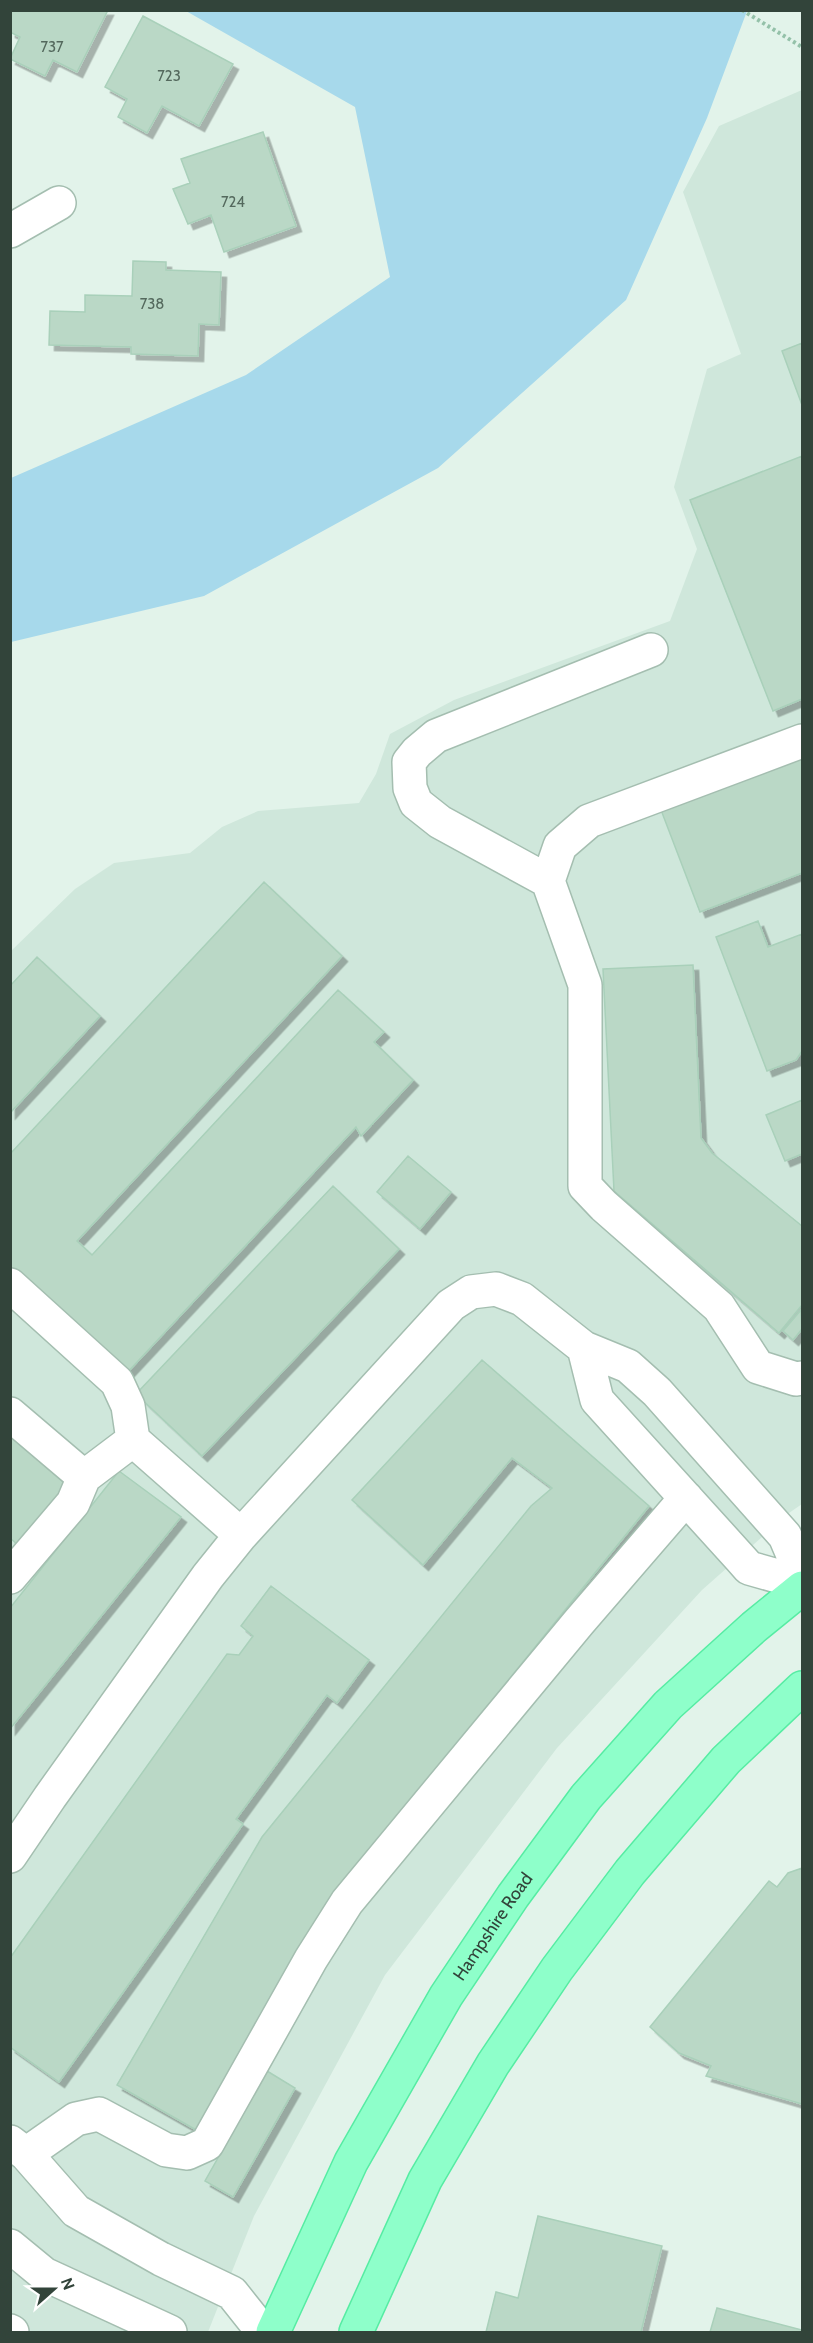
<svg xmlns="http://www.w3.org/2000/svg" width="813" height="2343" font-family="Cabin,sans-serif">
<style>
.residential{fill:#cfe7db}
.green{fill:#a7d9eb}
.building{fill:#bad8c6;stroke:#a9d0ba;stroke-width:1.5;filter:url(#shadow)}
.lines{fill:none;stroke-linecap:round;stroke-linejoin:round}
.minor-casing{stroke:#a4beb0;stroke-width:36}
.major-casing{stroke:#56eca3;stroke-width:36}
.path{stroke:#94c1a9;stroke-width:4;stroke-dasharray:3 3;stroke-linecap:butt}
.minor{stroke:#fff;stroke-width:33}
.major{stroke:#8effca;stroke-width:33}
.labels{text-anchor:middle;stroke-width:6;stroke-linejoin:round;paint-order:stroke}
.number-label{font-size:15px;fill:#54695d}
.street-label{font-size:18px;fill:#32443a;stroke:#fff}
</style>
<defs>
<filter id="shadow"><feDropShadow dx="5.5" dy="5.5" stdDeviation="0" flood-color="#0004"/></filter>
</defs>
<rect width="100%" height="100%" fill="#e2f3ea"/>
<!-- residential -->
<path class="residential" d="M802 90V1504L789 1513 702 1590 557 1748 385 1975 254 2216 208 2332H11V951L75 889 114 863 190 853 222 827 258 811 359 803 376 774 390 734 454 700 670 621 697 549 674 487 707 369 741 354 683 192 719 126Z"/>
<!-- green -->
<path class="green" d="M186 11H747L707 118 626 300 438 468 204 596 11 642V478L246 375 390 277 355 107Z"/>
<!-- building -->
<path class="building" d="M10 10H108L77 72 53 60 45 76 10 59 20 37 10 32Z
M143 16 233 64 199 126 162 106 147 133 118 117 127 99 105 87Z
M263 132 296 226 224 252 211 215 188 224 173 189 190 183 181 159Z
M133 261 166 262V270L221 272 219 325 199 324 198 356 131 354V347L49 345 50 311 85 312V295L132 296Z
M802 343V405L782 351Z
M802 456V699L773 711 690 500Z
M802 757V873L700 912 661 810Z
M264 882 342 956 77 1241 92 1255 338 990 384 1032 374 1042 413 1080 361 1136 356 1127 125 1375 10 1267V1154Z
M758 921 768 947 802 934V1051L796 1060 767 1071 716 937Z
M37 957 100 1016 10 1113V986Z
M693 965 701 1138 712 1153 802 1226V1305L779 1333 614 1191 603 969Z
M802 1100V1154L785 1161 766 1115Z
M408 1156 451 1192 420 1229 377 1192Z
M333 1186 399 1249 202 1456 136 1394Z
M801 1310 802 1329 793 1340 783 1331Z
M482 1360 649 1506 338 1891 198 2131 117 2085 262 1837 531 1506 552 1488 512 1458 423 1565 352 1500Z
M10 1436 68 1486 18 1545 10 1538Z
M119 1471 181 1517 10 1729V1608Z
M271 1586 369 1660 337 1703 327 1695 236 1819 243 1824 59 2082 10 2047V1958L227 1654 239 1655 253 1636 241 1626Z
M802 1868V2104L706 2076 711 2066 679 2053 650 2027 769 1881 777 1887 788 1873Z
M267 2071 295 2088 233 2197 205 2181Z
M538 2216 662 2246 641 2332H486L496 2292 518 2298Z
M717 2308 802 2330V2332H710Z"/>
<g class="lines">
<defs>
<path id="minor" d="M10 231 59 203
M802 741 589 821 560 846 548 881 585 985V1186L604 1206 719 1307 758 1367 796 1379 802 1378
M548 881 440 822 416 803 410 788 409 762 417 752 436 736 651 650
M10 1285 117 1382 128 1406 133 1440 241 1535
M584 1348 597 1400 741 1559 749 1568 802 1583
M10 1414 84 1477 133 1440
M10 1577 73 1503 84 1477
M10 1856 50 1797 208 1576 241 1535 451 1305 471 1292 496 1289 522 1299 584 1348 628 1366 657 1392 785 1536 802 1576
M10 2142 26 2154 76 2211 161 2259 232 2293 263 2332
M26 2154 76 2119 99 2114 166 2150 187 2153 207 2144 311 1959 347 1902 579 1622 686 1498
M10 2246 44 2274 170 2332
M10 2331 12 2332"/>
<g id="major">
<path id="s1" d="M273 2332 351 2162 446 1996 513 1896 586 1797 668 1705 754 1627 802 1588"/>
<path d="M356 2332 425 2180 493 2064 557 1969 630 1872 726 1760 802 1688"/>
</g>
</defs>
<!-- minor casing -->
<use href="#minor" class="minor-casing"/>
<!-- major casing -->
<use href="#major" class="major-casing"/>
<!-- path -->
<path class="path" d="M742 10 802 47"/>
<!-- minor -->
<use href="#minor" class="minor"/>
<!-- major -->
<use href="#major" class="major"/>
</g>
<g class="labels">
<!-- number labels -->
<g class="number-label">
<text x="52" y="52">737</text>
<text x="169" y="81">723</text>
<text x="233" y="207">724</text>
<text x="152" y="309">738</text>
</g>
<!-- street labels -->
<g class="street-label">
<text dy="6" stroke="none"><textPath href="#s1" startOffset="462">Hampshire Road</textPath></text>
</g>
</g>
<!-- border -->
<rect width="813" height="2343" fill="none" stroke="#32443a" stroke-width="24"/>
<!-- north arrow -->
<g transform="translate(54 2289) rotate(69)" stroke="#ffffff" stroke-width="4.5" paint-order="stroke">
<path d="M0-4.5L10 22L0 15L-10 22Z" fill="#32443a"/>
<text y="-9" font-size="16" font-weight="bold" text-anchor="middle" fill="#32443a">N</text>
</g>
</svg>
